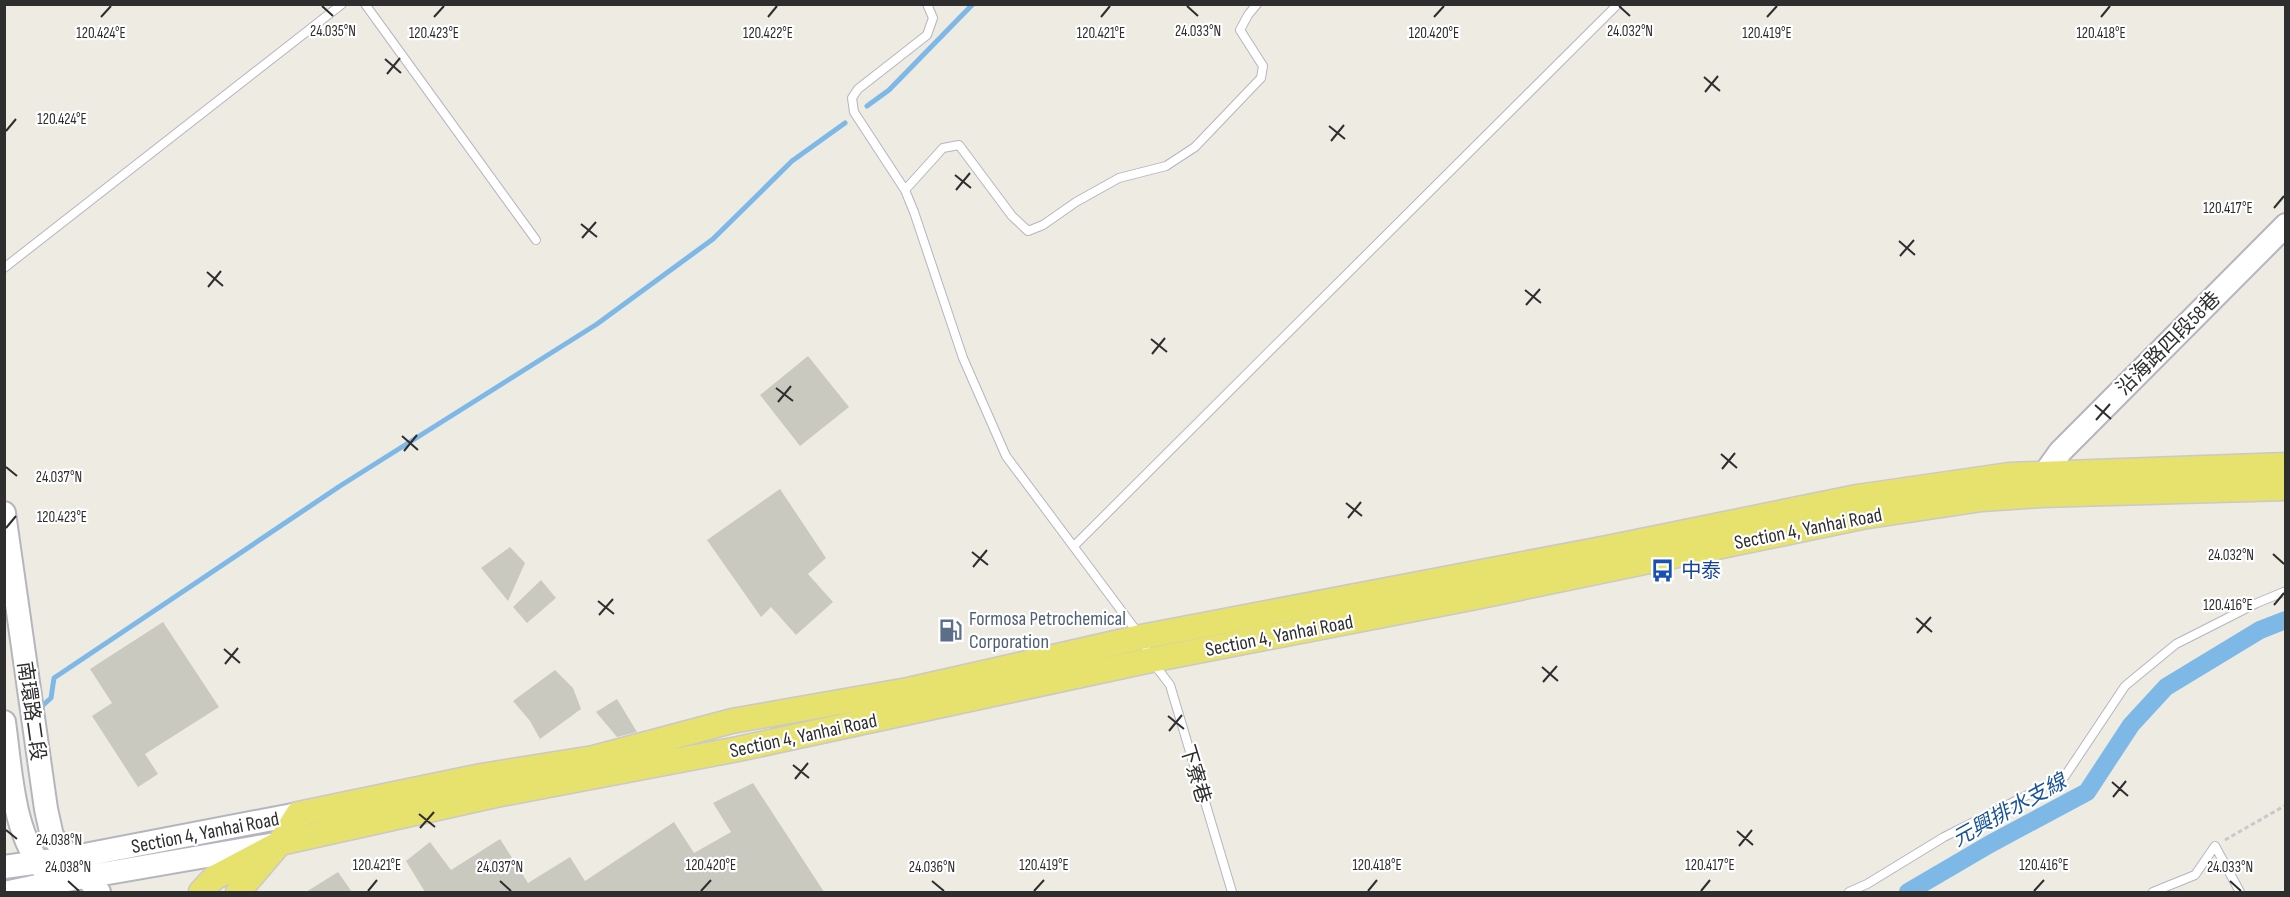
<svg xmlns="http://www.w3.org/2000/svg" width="2290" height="897" font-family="'Sofia Sans Condensed','Noto Sans TC',sans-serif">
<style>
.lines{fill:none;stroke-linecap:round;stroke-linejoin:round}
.stream{stroke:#7eb8e7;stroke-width:5}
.canal{stroke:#7eb8e7;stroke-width:18}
.building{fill:#cac9c0}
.lane-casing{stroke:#b5b5c0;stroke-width:10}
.secondary-casing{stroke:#b5b5c0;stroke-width:26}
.primary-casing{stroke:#c9c9c9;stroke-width:27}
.path{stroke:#c9c9c9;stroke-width:3;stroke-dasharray:4.5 3;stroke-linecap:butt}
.lane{stroke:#fff;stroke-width:8}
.secondary{stroke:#fff;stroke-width:22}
.primary{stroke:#e7e16d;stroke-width:24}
.ticks{fill:none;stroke:#2e2e2e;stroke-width:2}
.labels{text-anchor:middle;stroke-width:4.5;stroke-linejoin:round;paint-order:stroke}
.street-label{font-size:20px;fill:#2e2e2e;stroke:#fff}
.transit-label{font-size:20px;fill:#164399;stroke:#fff;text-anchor:start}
.service-label{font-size:20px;fill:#4e5e75;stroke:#fff;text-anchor:start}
.water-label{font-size:21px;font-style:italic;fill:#185498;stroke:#fff}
.ticks-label{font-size:15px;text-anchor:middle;fill:#2e2e2e;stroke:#fff;stroke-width:4.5;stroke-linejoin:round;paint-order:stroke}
</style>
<rect width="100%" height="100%" fill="#eeebe2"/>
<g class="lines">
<!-- stream -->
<path class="stream" d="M867 106 889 90 973 4
M41 707 51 698 54 678 340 486 597 324 713 239 792 161 845 123"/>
<!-- canal -->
<path class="canal" d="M1908 892 1990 844 2087 792 2131 725 2166 687 2260 630 2286 620"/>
</g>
<!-- building -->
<path class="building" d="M808 356 849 407 800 446 760 395Z
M780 489 826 558 808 574 833 602 796 635 771 607 761 617 707 540Z
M510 547 525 563 508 601 481 568Z
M541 580 556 598 527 623 513 607Z
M163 622 219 707 145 754 158 774 138 787 92 716 112 703 90 669Z
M555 670 573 688 581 709 540 739 530 721 513 701Z
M617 699 637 732 617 737 596 712Z
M753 783 824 892H425L406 861 430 842 451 870 500 839 528 883 570 857 585 881 674 822 694 853 731 832 713 803Z
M338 872 352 892H306Z"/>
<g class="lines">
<defs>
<path id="lane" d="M365 4 536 240
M927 4 933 18 927 35 858 89 852 98 854 112 905 190 914 212 963 358 1006 456 1141 637 1151 660 1170 685 1232 892
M905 190 943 148 959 145 1012 216 1028 231 1043 225 1076 202 1119 178 1166 166 1195 147 1261 78 1263 66 1240 30 1248 15 1257 4
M4 268 342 4
M1074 546 1618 4
M1849 892 1867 884 1944 837 2065 776 2125 686 2176 644 2257 603 2286 591
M2153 892 2195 875 2215 846 2240 892"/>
<path id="secondary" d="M2043 489 2045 473 2060 452 2286 225
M4 513 46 809 52 836 99 892
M4 722C11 770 12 836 47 873
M4 867 69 858 298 814
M9 892 56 882 270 845"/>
<path id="primary" d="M201 892 214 878 280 843 496 795 738 749 1151 660 1476 597 1862 517 1982 499 2041 495 2286 488
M238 892 280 843 298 814 481 776 593 758 732 721 908 690 1141 637 1607 548 1857 497 2009 475 2286 465"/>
</defs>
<!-- lane casing -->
<use href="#lane" class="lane-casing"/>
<!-- secondary casing -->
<use href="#secondary" class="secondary-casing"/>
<!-- primary casing -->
<use href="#primary" class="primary-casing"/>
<!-- path -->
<path class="path" d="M2225 840 2286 805"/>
<!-- lane -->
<use href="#lane" class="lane"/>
<!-- secondary -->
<use href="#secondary" class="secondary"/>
<!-- primary -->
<use href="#primary" class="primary"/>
</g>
<!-- ticks -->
<path class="ticks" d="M322 6 333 16M1187 6 1198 16M1619 6 1630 16M101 17 111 6M434 17 444 6M768 17 777 6M1101 17 1110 6M1434 17 1444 6M1767 17 1777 6M2101 17 2110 6M385 59 401 73M387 74 400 58M1704 77 1720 91M1705 92 1718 76M1329 126 1345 139M6 131 16 119M1331 141 1344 125M955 175 971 188M956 190 970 173M2274 208 2284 196M581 224 597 237M582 238 596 222M1899 241 1915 255M1900 256 1914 240M207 272 223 286M208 287 221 271M1525 290 1541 303M1526 305 1540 289M1151 339 1167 352M1152 354 1165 338M776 388 793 401M778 402 791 386M2095 405 2111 419M2096 420 2110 404M402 436 418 450M404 451 417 435M1721 454 1737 468M6 467 17 476M1722 469 1735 453M1346 503 1362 516M1348 518 1361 502M6 528 16 516M972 552 988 565M2273 554 2284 564M973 567 987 550M598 601 614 614M2274 605 2284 593M599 615 613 599M1916 618 1932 632M1917 633 1931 617M224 649 240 663M225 664 238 648M1542 667 1558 681M1543 682 1557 666M1168 716 1184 729M1169 731 1182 715M793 765 809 778M795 779 808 763M2112 782 2128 796M2113 797 2126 781M419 814 435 827M420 828 434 812M6 830 17 839M1737 831 1753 845M1739 846 1752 830M68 881 79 891M500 881 511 891M932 881 944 891M2230 881 2241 891M368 891 377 880M701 891 711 880M1034 891 1044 880M1368 891 1377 880M1701 891 1710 880M2034 891 2044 880"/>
<!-- icons -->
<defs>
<symbol id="bus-bare" viewBox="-9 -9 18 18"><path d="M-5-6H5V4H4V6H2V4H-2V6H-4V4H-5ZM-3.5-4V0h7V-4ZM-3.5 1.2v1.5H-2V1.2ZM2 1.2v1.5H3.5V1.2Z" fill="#1a4fb4" stroke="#fff" stroke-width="2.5" paint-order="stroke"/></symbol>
<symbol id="fuel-bare" viewBox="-9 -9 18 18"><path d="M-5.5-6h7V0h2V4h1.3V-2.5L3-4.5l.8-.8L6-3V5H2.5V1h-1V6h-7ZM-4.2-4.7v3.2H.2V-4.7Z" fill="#5c6f8a" stroke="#fff" stroke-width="2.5" paint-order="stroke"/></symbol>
</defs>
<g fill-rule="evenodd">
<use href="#bus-bare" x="1646" y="554" width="33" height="33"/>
<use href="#fuel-bare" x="934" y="614" width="33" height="33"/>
</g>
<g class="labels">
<!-- street labels -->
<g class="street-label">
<text transform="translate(2168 343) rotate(-45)" y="7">沿海路四段58巷</text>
<text transform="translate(1808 528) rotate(-11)" y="7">Section 4, Yanhai Road</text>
<text transform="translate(1279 635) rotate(-11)" y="7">Section 4, Yanhai Road</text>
<text transform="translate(32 711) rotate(82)" y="7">南環路二段</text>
<text transform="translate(803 735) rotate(-12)" y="7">Section 4, Yanhai Road</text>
<text transform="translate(1196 774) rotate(73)" y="7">下寮巷</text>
<text transform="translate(205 832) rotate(-11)" y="7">Section 4, Yanhai Road</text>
</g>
<!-- transit labels -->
<g class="transit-label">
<text x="1681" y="577">中泰</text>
</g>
<!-- service labels -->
<g class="service-label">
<text x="969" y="625">Formosa Petrochemical<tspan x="969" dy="23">Corporation</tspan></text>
</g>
<!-- water labels -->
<g class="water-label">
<text transform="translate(2009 810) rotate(-29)" y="7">元興排水支線</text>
</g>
</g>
<g class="ticks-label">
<text x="333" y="36">24.035°N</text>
<text x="1198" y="36">24.033°N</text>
<text x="1630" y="36">24.032°N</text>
<text x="101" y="38">120.424°E</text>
<text x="434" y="38">120.423°E</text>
<text x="768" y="38">120.422°E</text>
<text x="1101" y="38">120.421°E</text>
<text x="1434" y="38">120.420°E</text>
<text x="1767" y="38">120.419°E</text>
<text x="2101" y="38">120.418°E</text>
<text x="62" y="124">120.424°E</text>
<text x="2228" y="213">120.417°E</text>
<text x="59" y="482">24.037°N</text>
<text x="62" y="522">120.423°E</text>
<text x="2231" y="560">24.032°N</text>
<text x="2228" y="610">120.416°E</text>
<text x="59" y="845">24.038°N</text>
<text x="377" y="870">120.421°E</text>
<text x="711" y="870">120.420°E</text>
<text x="1044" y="870">120.419°E</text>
<text x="1377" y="870">120.418°E</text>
<text x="1710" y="870">120.417°E</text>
<text x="2044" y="870">120.416°E</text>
<text x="68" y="872">24.038°N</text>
<text x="500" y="872">24.037°N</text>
<text x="932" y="872">24.036°N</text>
<text x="2230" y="872">24.033°N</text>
</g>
<!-- border -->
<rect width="2290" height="897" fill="none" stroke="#2e2e2e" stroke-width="12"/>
</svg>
